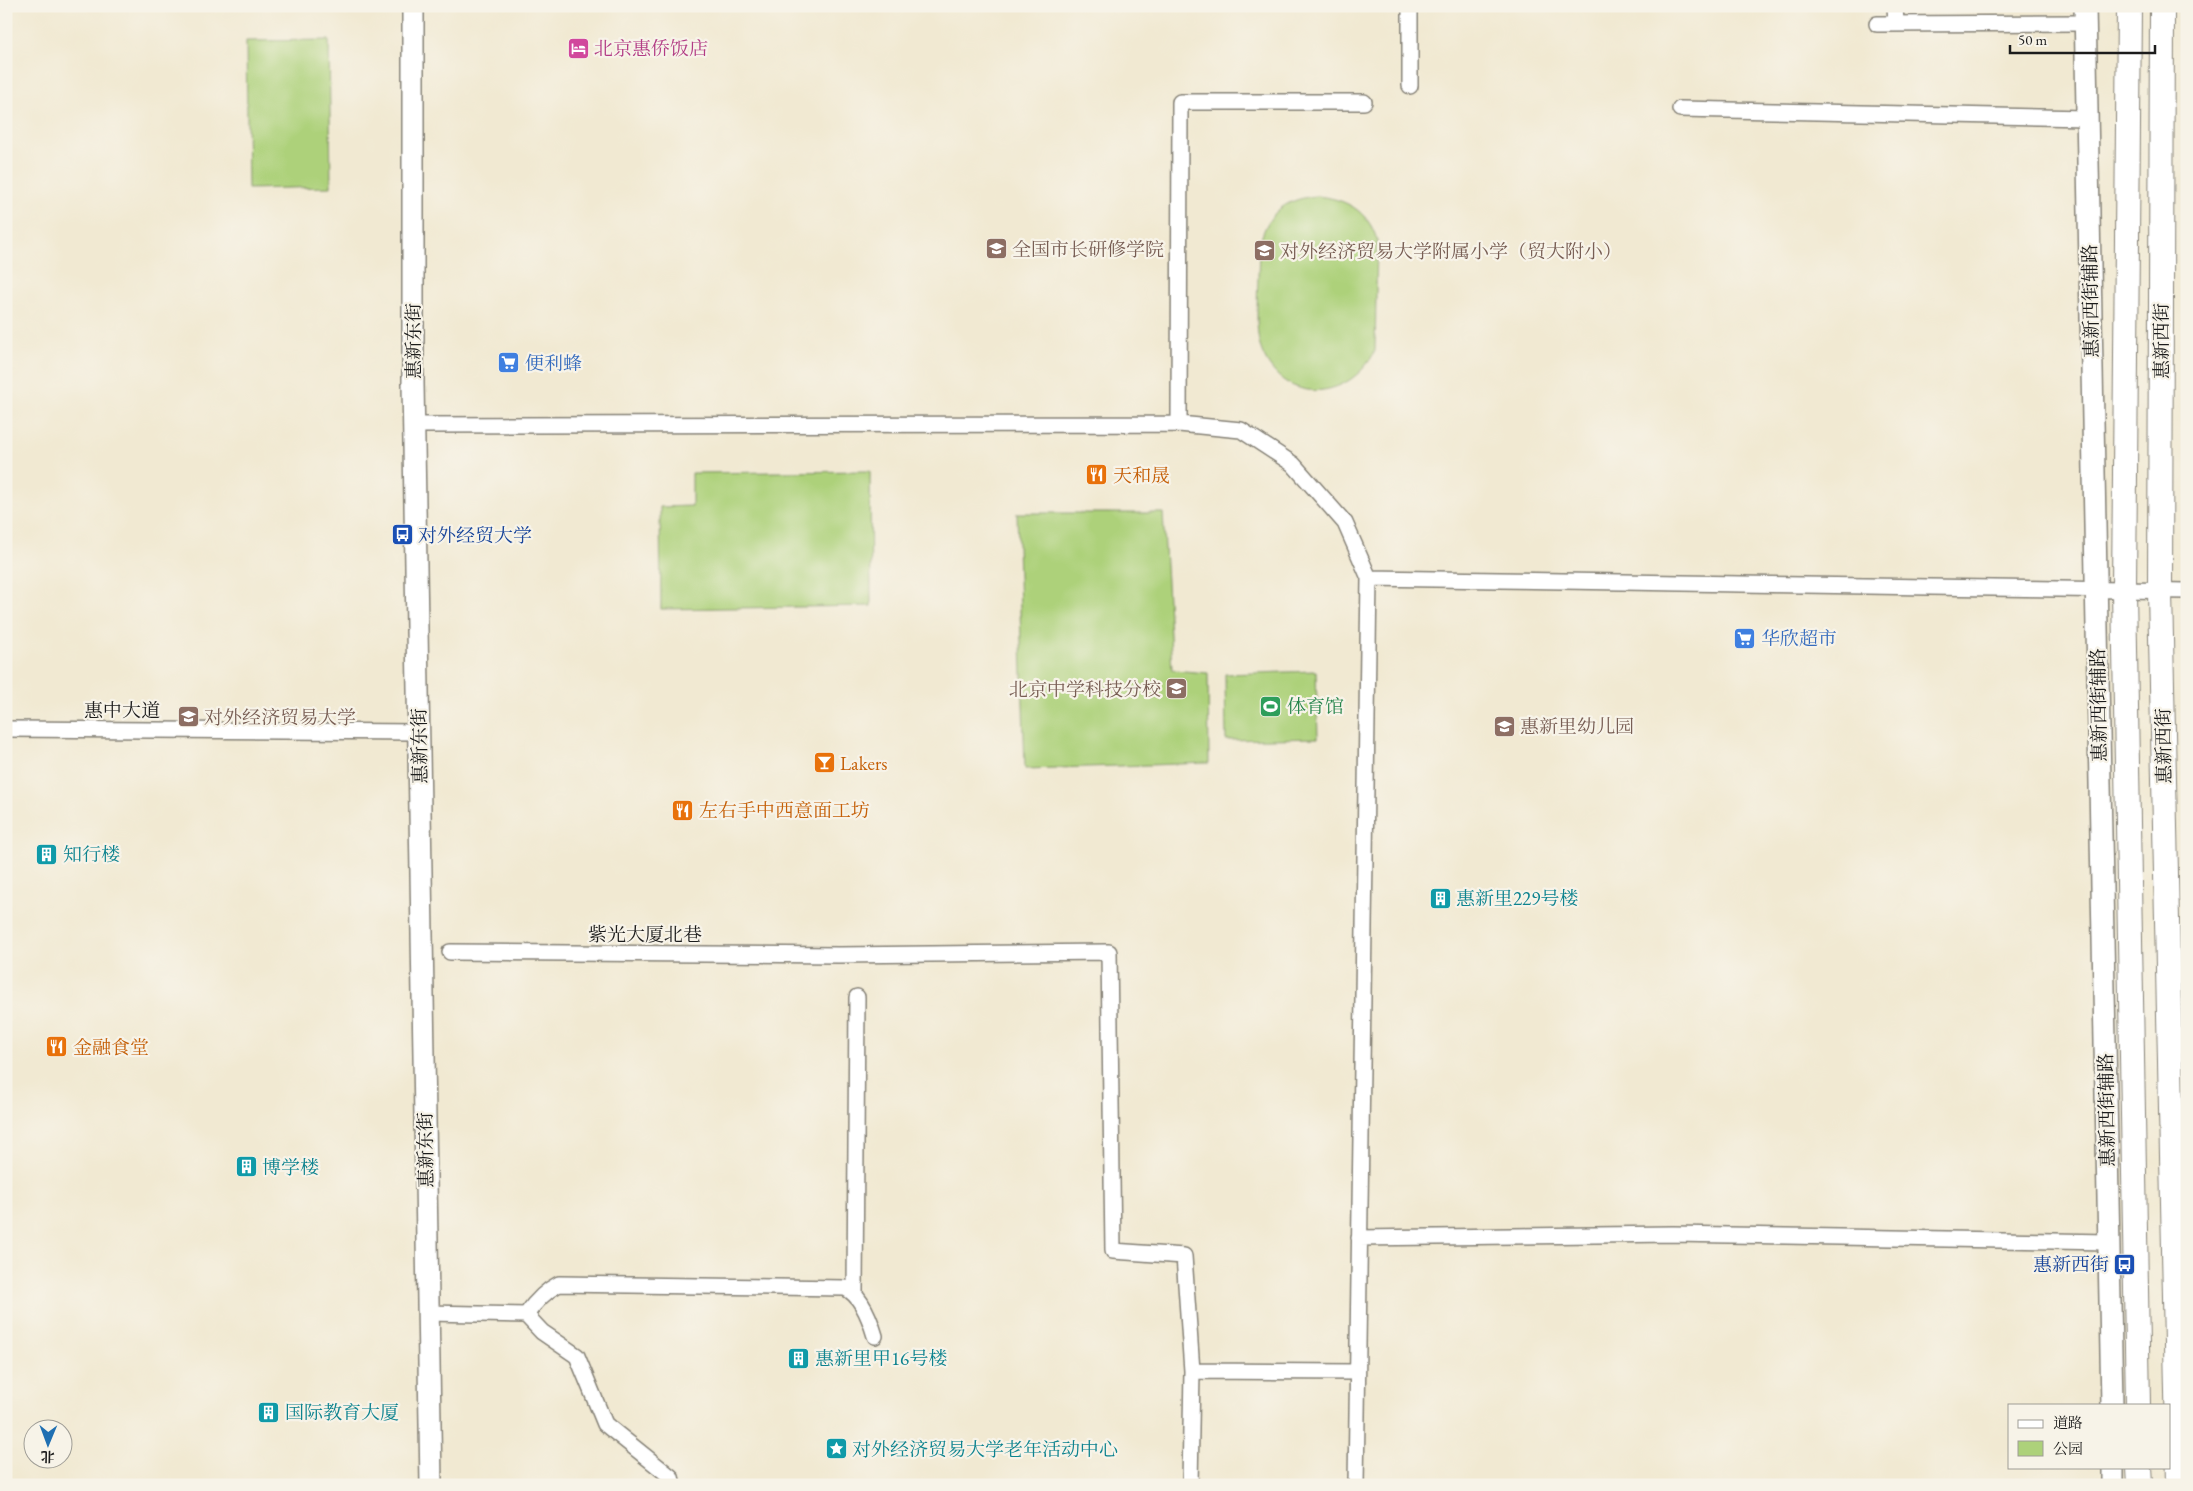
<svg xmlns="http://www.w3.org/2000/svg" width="2193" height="1491" font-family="'EB Garamond','Noto Serif SC',serif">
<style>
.green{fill:#add17a;stroke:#64764b}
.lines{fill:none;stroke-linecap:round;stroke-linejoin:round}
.street-casing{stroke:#868277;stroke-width:18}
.secondary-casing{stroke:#868277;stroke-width:24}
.primary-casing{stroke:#868277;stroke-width:26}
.street{stroke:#fff;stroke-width:15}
.secondary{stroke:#fff;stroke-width:21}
.primary{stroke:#fff;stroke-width:24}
.labels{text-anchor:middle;stroke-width:4.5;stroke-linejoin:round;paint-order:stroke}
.hotel-label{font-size:19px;fill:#b23c85;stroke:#f7f3e8;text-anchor:start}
.education-label{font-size:19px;fill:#785e54;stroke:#f7f3e8;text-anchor:start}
.street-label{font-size:19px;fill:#1c1c1c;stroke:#f7f3e8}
.shop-label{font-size:19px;fill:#366cbe;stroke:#f7f3e8;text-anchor:start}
.food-label{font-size:19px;fill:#c56008;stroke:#f7f3e8;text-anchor:start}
.transit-label{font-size:19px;fill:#164399;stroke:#f7f3e8;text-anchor:start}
.leisure-label{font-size:19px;fill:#27864d;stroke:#f7f3e8;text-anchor:start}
.culture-label{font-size:19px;fill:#0d838f;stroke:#f7f3e8;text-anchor:start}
</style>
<rect width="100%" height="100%" fill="#f7f3e8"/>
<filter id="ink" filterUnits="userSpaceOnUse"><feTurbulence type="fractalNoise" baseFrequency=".02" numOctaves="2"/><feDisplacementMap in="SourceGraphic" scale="10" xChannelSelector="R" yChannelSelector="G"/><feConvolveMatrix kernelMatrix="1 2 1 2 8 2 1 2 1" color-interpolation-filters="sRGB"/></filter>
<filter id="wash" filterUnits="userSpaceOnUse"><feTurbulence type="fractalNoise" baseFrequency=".0096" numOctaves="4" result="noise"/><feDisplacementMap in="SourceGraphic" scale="20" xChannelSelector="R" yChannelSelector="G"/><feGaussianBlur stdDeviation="1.12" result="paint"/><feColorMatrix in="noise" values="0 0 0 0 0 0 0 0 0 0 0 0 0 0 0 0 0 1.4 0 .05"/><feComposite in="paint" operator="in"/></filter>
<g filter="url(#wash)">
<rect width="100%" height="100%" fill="#f1e9d2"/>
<!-- green -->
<path class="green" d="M329 40 331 187 248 189 246 41Z
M1315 196C1345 198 1368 210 1377 240L1375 351C1349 403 1279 406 1260 346 1254 326 1259 271 1259 247 1266 215 1282 200 1315 196Z
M870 471 871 606 661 609 660 507 692 506V473Z
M1017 513H1163L1172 670 1208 673 1209 763 1025 769Z
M1316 671 1318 738 1226 740 1225 674Z"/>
</g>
<g filter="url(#ink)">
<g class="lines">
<defs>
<path id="street" d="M1410 6V86
M1895 6 1896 24
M1877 24 2084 23
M1680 109 2086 118
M1179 424 1180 102H1364
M414 425 1179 424 1241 430 1293 464 1345 523 1369 578 1356 1485
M1369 578 2187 591
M6 729 418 732
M450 952 839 955 1109 952 1113 1251 1184 1256 1192 1371
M1359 1238 1673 1234 2108 1242
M855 1292 857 997
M427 1313 526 1315C535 1302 545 1291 559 1284L845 1288C861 1295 870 1319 875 1336
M526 1315 542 1332 577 1356 605 1424 671 1477 673 1485
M1190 1485 1192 1371 1357 1372"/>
<path id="secondary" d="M413 6V383L431 1485
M2085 6 2112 1405
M2113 1467V1485"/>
<path id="primary" d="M2129 6 2124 590 2138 1405
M2162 6 2160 591 2179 1485
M2139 1467 2140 1485"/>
</defs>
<!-- street casing -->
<use href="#street" class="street-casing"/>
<!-- secondary casing -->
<use href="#secondary" class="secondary-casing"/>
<!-- primary casing -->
<use href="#primary" class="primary-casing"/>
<!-- street -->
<use href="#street" class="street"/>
<!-- secondary -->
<use href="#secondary" class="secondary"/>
<!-- primary -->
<use href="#primary" class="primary"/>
</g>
</g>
<!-- icons -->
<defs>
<symbol id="hotel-square" viewBox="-11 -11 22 22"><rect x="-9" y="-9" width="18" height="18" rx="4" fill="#d1479c" stroke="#f7f3e8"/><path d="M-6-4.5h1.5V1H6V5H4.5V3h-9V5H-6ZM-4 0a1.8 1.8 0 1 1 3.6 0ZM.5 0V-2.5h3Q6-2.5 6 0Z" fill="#fff"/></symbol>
<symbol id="university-square" viewBox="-11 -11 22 22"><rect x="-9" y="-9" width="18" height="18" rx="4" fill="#8d6e63" stroke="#f7f3e8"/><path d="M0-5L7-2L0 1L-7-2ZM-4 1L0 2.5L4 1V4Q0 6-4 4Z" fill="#fff"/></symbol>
<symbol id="school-square" viewBox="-11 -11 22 22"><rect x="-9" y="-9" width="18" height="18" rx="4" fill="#8d6e63" stroke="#f7f3e8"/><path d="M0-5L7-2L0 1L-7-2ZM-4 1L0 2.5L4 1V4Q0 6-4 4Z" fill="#fff"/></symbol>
<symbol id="supermarket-square" viewBox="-11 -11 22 22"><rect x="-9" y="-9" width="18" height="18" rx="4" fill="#3f7fe0" stroke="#f7f3e8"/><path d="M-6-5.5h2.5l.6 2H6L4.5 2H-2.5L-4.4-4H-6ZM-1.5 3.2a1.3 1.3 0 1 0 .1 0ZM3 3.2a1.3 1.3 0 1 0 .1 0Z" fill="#fff"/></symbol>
<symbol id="restaurant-square" viewBox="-11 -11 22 22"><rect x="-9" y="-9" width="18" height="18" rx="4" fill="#e8710a" stroke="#f7f3e8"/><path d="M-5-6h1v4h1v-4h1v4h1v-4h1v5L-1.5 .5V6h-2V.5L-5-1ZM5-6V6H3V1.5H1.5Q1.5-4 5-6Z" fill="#fff"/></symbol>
<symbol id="bus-square" viewBox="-11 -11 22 22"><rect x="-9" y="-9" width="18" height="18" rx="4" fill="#1a4fb4" stroke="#f7f3e8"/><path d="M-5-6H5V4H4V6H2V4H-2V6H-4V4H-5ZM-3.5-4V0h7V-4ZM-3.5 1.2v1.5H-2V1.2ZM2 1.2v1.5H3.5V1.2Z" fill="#fff"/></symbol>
<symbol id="stadium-square" viewBox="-11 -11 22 22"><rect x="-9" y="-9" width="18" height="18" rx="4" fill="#2e9e5b" stroke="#f7f3e8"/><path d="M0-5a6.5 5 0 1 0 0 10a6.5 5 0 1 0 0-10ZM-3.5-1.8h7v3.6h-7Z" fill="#fff"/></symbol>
<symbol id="bar-square" viewBox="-11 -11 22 22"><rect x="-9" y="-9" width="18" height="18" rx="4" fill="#e8710a" stroke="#f7f3e8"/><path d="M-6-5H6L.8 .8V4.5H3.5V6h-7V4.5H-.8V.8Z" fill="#fff"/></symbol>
<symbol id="building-square" viewBox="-11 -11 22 22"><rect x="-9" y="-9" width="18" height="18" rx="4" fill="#0f9aa8" stroke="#f7f3e8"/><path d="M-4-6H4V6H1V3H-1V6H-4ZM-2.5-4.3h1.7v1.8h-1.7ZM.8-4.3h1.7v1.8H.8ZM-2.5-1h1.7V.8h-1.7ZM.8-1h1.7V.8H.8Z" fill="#fff"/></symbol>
<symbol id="sight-square" viewBox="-11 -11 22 22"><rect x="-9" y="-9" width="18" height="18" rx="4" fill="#0f9aa8" stroke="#f7f3e8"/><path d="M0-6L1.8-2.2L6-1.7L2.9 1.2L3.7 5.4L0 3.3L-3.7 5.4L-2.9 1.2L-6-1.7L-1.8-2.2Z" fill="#fff"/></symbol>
</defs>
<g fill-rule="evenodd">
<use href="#hotel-square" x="566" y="36" width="25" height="25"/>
<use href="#university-square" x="984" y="236" width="25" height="25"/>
<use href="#school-square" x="1252" y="238" width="25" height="25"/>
<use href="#supermarket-square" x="496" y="350" width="25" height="25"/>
<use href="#restaurant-square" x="1084" y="462" width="25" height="25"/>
<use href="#bus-square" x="390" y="522" width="25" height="25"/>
<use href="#supermarket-square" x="1732" y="626" width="25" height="25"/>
<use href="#school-square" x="1164" y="676" width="25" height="25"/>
<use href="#stadium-square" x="1258" y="694" width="25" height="25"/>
<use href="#university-square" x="176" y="704" width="25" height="25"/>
<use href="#school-square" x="1492" y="714" width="25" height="25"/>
<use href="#bar-square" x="812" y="750" width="25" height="25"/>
<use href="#restaurant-square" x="670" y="798" width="25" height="25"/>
<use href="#building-square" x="34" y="842" width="25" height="25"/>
<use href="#building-square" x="1428" y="886" width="25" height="25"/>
<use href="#restaurant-square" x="44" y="1034" width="25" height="25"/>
<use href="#building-square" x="234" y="1154" width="25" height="25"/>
<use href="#bus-square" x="2112" y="1252" width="25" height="25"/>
<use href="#building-square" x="786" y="1346" width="25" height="25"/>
<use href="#building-square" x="256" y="1400" width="25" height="25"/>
<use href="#sight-square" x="824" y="1436" width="25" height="25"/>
</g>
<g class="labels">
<!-- hotel labels -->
<g class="hotel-label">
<text x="594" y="55">北京惠侨饭店</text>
</g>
<!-- education labels -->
<g class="education-label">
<text x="1012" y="256">全国市长研修学院</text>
<text x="1280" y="258">对外经济贸易大学附属小学（贸大附小）</text>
<text x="1161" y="696" text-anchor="end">北京中学科技分校</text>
<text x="204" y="724">对外经济贸易大学</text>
<text x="1520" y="733">惠新里幼儿园</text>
</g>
<!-- street labels -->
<g class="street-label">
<text transform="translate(2090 301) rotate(-91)" y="7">惠新西街辅路</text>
<text transform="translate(413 341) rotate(-90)" y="7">惠新东街</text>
<text transform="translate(2161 341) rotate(-90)" y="7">惠新西街</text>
<text transform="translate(2098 705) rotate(-91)" y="7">惠新西街辅路</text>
<text x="122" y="717">惠中大道</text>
<text transform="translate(419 746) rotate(-91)" y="7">惠新东街</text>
<text transform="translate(2163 746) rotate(-91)" y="7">惠新西街</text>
<text x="645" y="941">紫光大厦北巷</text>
<text transform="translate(2106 1110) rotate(-91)" y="7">惠新西街辅路</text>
<text transform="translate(425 1150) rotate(-91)" y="7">惠新东街</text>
</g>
<!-- shop labels -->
<g class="shop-label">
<text x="525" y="370">便利蜂</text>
<text x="1761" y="645">华欣超市</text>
</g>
<!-- food labels -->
<g class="food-label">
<text x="1113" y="482">天和晟</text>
<text x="840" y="770">Lakers</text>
<text x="699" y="817">左右手中西意面工坊</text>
<text x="73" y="1054">金融食堂</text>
</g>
<!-- transit labels -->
<g class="transit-label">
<text x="418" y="542">对外经贸大学</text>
<text x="2109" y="1271" text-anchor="end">惠新西街</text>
</g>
<!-- leisure labels -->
<g class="leisure-label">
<text x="1287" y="713">体育馆</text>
</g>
<!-- culture labels -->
<g class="culture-label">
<text x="63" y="861">知行楼</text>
<text x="1456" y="905">惠新里229号楼</text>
<text x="262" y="1174">博学楼</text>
<text x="815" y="1365">惠新里甲16号楼</text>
<text x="285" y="1419">国际教育大厦</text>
<text x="852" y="1456">对外经济贸易大学老年活动中心</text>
</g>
</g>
<!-- margin -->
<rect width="2193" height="1491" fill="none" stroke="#f7f3e8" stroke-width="25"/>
<!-- legend -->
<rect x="2008" y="1404" width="162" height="65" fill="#f7f3e8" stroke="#9f9d96"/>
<rect x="2018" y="1420" width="25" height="8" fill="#ffffff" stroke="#9f9d96"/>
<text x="2053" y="1428" font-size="15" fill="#1c1c1c">道路</text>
<rect x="2018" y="1441" width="25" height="15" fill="#add17a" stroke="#9f9d96"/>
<text x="2053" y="1454" font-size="15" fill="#1c1c1c">公园</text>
<!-- north arrow -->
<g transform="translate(48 1444) rotate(181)"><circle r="24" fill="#f7f3e8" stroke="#9f9d96"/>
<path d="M0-4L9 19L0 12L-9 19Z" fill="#1f6fb2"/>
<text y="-8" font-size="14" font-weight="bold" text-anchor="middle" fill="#1c1c1c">北</text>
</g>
<!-- scale -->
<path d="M2010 45v8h145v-8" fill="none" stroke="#1c1c1c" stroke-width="2.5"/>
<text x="2018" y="45" font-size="15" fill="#1c1c1c" stroke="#f7f3e8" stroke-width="4" paint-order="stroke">50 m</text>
</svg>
